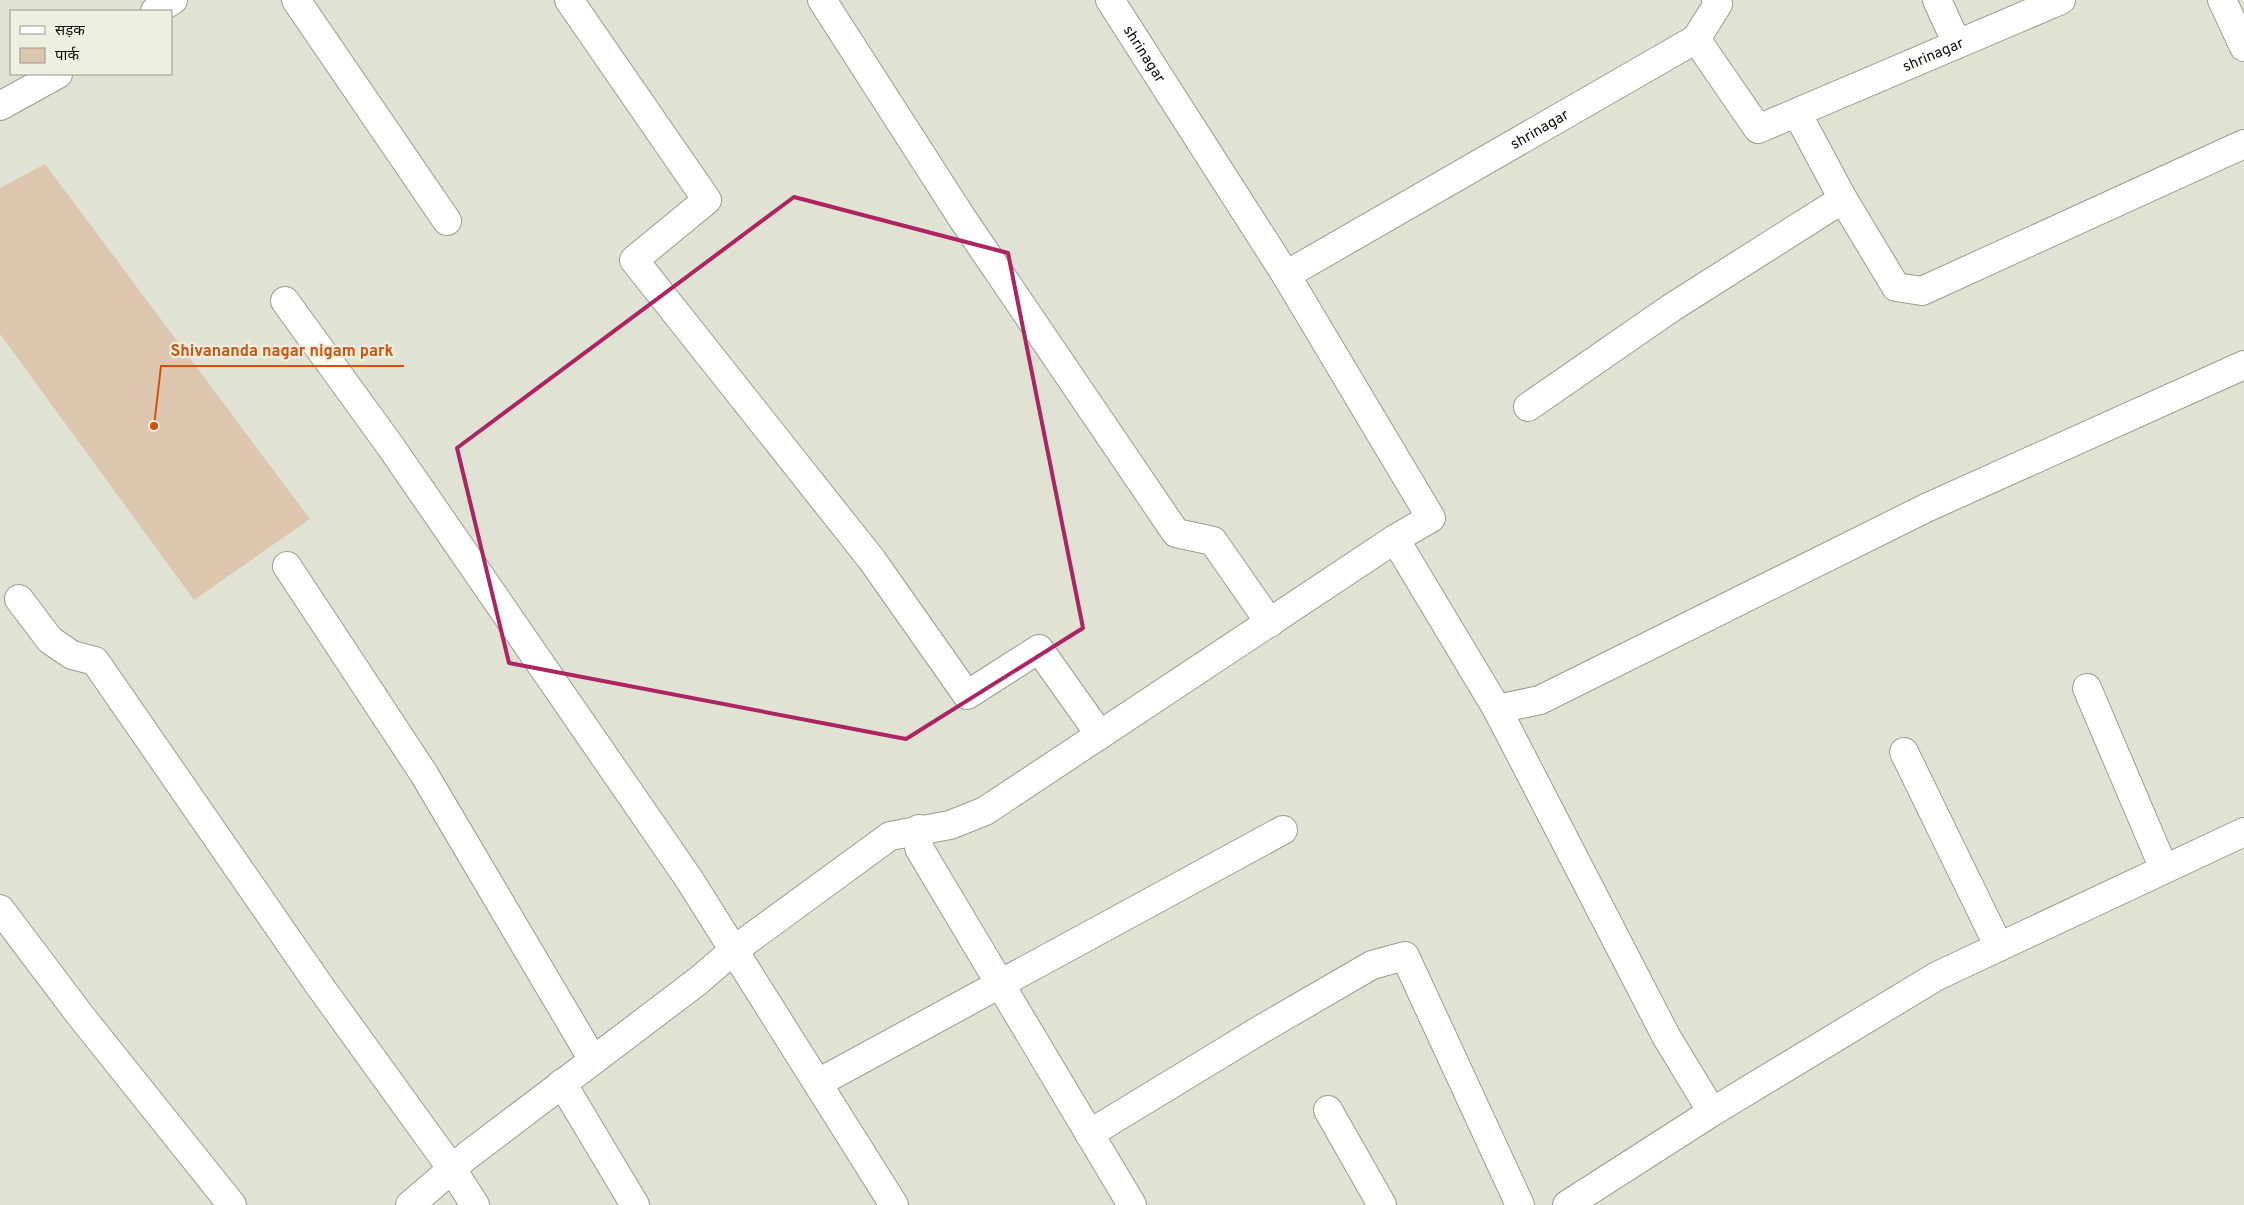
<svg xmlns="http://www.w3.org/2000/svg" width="2244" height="1205" font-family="Overpass,'Noto Sans Devanagari',sans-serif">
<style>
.green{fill:#ddc6ae}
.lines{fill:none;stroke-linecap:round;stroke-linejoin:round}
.street-casing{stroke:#9a9c8e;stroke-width:30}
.street{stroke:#fff;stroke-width:28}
.marked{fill:none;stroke:#ae2362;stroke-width:4;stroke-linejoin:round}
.labels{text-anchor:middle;stroke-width:4.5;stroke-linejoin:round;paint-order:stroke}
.street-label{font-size:15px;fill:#10110c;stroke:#edf0e1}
.leader{fill:none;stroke:#d2520c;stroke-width:2}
.callout-dot{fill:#d2520c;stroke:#edf0e1;stroke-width:2}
.callout-label{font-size:16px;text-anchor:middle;font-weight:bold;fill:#d2520c;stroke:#edf0e1;stroke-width:4.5;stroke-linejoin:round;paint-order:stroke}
</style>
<rect width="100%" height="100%" fill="#e0e3d4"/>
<!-- green -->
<path class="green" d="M45 164 310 519 194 600 0 334V188Z"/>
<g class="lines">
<defs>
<g id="street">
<path d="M296 0 447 221"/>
<path d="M569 0 707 200 634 260 872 560 967 695 1039 649 1100 735"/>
<path d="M822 0 962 218 1176 533 1213 541 1270 623"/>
<path id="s1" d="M1110 0 1286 275 1696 39 1758 129 2061 0"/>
<path d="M1937 0 1957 44"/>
<path d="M2222 0 2244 47"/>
<path d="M155 11 173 0"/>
<path d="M1696 39 1718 4 1716 0"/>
<path d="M0 106 58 74"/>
<path d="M1797 113 1843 199 1896 287 1922 291 2244 144"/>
<path d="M285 301 391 447 689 879 894 1205"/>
<path d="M1528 407 1671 308 1843 199"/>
<path d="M1395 539 1497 709 1666 1036 1712 1112"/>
<path d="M287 566 424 774 593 1060"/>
<path d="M19 599 50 640 72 655 95 661 319 985 452 1169 475 1205"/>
<path d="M2087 688 2164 869"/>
<path d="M1497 709 1540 700 1926 508 2244 365"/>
<path d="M1904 752 1999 947"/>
<path d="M919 829V848L1132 1205"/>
<path d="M0 909 80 1015 232 1205"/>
<path d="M562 1083 635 1205"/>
<path d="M818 1083 1283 830"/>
<path d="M1328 1110 1382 1205"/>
<path d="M1089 1134 1260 1030 1372 965 1405 956 1520 1205"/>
<path d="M410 1205 467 1156 698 981 734 950 890 836 950 825 985 811 1395 539 1431 518 1286 275"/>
<path d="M1567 1205 1712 1112 1937 976 2244 832"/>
</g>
</defs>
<!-- street casing -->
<use href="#street" class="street-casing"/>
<!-- street -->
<use href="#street" class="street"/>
</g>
<!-- marked area -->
<path class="marked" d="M794 197 1008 253 1083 628 906 739 509 663 457 448Z"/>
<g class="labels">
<!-- street labels -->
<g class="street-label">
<text dy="5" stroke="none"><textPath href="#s1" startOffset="64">shrinagar</textPath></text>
<text dy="5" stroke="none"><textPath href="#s1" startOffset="1099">shrinagar</textPath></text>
<text dy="5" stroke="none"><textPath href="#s1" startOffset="619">shrinagar</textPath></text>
</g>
</g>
<!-- callouts -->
<path class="leader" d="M154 426L161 366H404"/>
<circle class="callout-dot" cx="154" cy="426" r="5"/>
<g class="callout-label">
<text x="282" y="356">Shivananda nagar nigam park</text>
</g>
<!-- legend -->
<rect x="10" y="10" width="162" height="65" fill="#edf0e1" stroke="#95978c"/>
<rect x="20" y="26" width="25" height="8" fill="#ffffff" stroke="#95978c"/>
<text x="55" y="35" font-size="15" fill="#10110c">सड़क</text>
<rect x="20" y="48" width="25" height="15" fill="#ddc6ae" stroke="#95978c"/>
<text x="55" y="60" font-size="15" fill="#10110c">पार्क</text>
</svg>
